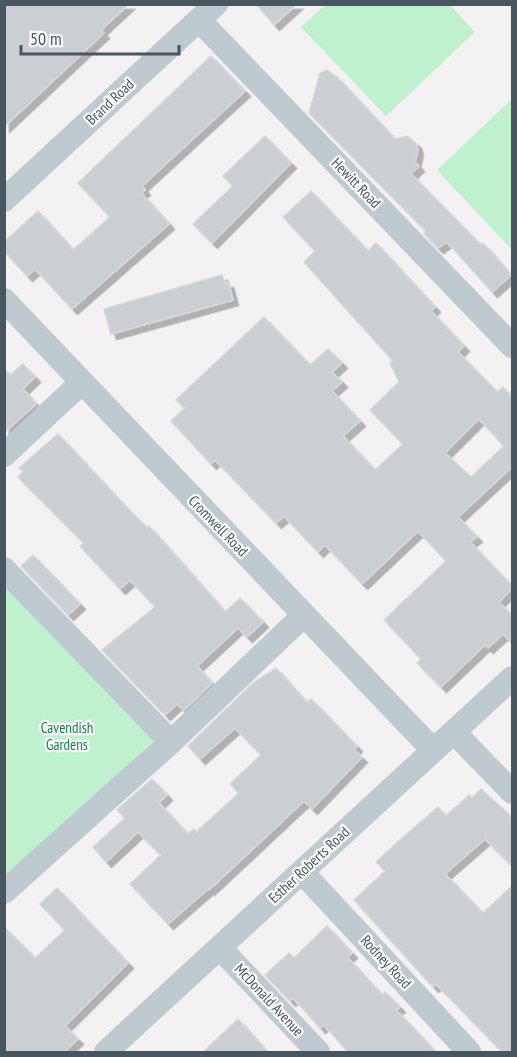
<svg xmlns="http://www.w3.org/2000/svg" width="517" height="1057" font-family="'PT Sans Narrow',sans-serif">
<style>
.green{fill:#bff1cf}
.building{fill:#cbced3;stroke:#d5d7dc;stroke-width:1.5;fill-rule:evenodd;filter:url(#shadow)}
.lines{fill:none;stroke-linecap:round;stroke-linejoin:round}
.minor{stroke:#bec9d0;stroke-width:24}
.labels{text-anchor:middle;stroke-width:4.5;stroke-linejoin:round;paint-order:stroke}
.street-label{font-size:15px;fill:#48565f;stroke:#fff}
.park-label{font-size:15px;fill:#148545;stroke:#fff}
</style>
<defs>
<filter id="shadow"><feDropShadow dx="5.5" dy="5.5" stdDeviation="0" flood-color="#0004"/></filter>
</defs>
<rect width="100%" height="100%" fill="#f3f1f1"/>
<!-- green -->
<path class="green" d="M450 5 475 32 386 116 301 27 325 5Z
M512 99V250L437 170Z
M5 580 156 738 5 882Z"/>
<!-- building -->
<path class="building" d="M4 4H129L101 30 104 33 4 127Z
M256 4H297L274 25Z
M211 56 245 91 142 186 145 190 141 193 169 224 72 309 35 269 27 276 4 251V242L38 211 73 250 110 217 78 183Z
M327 70 336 76 395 139 407 136 416 143 418 150 415 162 419 166 411 174 481 245 483 243 511 275 492 292 447 242 438 248 424 234 426 231 309 113 320 73Z
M265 136 291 163 212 243 193 224 233 186 223 176Z
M311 191 368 251 376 243 435 307 431 311 464 346 458 352 497 392 503 387 513 398V466L458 517 477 537 470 542 513 587 499 602 513 617V644L503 634 488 648 485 645 441 687 417 663 421 659 384 620 446 561 418 531 362 584 325 545 318 552 284 516 276 523 215 460 211 464 171 421 185 408 176 400 264 317 310 365 328 349 342 363 332 372 342 382 332 391 360 421 343 436 375 470 403 444 370 410 399 382 390 363 393 361 304 262 315 251 283 217ZM479 419 504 446 471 477 445 453Z
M222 275 225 283 228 282 233 300 111 334 104 309Z
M23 364 35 377 23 389 36 404 4 433V369L10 375Z
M58 434 125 506 147 528 149 526 225 612 240 598 263 622 247 637 238 628 197 666 212 683 184 710 177 704 165 715 102 650 155 607 130 580 120 589 80 546 84 543 18 477 23 472 19 468Z
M33 555 80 604 68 615 21 566Z
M276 668 307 703 311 699 357 746 354 750 362 757 312 809 304 801 209 890 208 889 168 924 130 884 161 855 138 832 106 862 93 847 125 818 117 810 152 779 167 795 159 803 188 834 194 829 196 832 239 793 230 784 261 755 235 728 200 759 188 746 253 683Z
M481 789 513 818V867L485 839 445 874 483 913 513 885V1053H503L436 984 433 987 354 900 385 871 376 862 402 838 438 807 446 816 469 795 472 798Z
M57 888 128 963 65 1026 78 1039 63 1053H4V927L35 958 65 930 40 904Z
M327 926 352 953 347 957 382 995 385 992 400 1007 396 1010 437 1053H349L324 1025 320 1028 293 998 290 1001 265 975 289 953 294 958Z
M238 1019 268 1053H202Z"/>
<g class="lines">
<!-- minor -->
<path class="minor" d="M199 20 512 346
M4 200 216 4
M4 300 433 750
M4 455 81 383
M4 569 171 742
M454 732 512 792
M302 872 469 1052
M4 892 171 742 304 615
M220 948 318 1052
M106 1052 512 678"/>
</g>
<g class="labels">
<!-- street labels -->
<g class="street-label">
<text transform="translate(110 102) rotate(-43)" y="5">Brand Road</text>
<text transform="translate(356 183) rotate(46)" y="5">Hewitt Road</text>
<text transform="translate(218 526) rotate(46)" y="5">Cromwell Road</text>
<text transform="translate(309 865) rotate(-43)" y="5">Esther Roberts Road</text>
<text transform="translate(386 962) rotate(47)" y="5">Rodney Road</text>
<text transform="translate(269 1000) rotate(47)" y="5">McDonald Avenue</text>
</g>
<!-- park labels -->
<g class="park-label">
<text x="67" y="733">Cavendish<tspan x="67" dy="17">Gardens</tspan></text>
</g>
</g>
<!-- border -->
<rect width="517" height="1057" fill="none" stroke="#48565f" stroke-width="12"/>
<!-- scale -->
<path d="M21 45v9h158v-9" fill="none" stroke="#48565f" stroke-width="3"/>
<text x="30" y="45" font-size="18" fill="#48565f" stroke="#ffffff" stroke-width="4.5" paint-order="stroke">50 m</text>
</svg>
